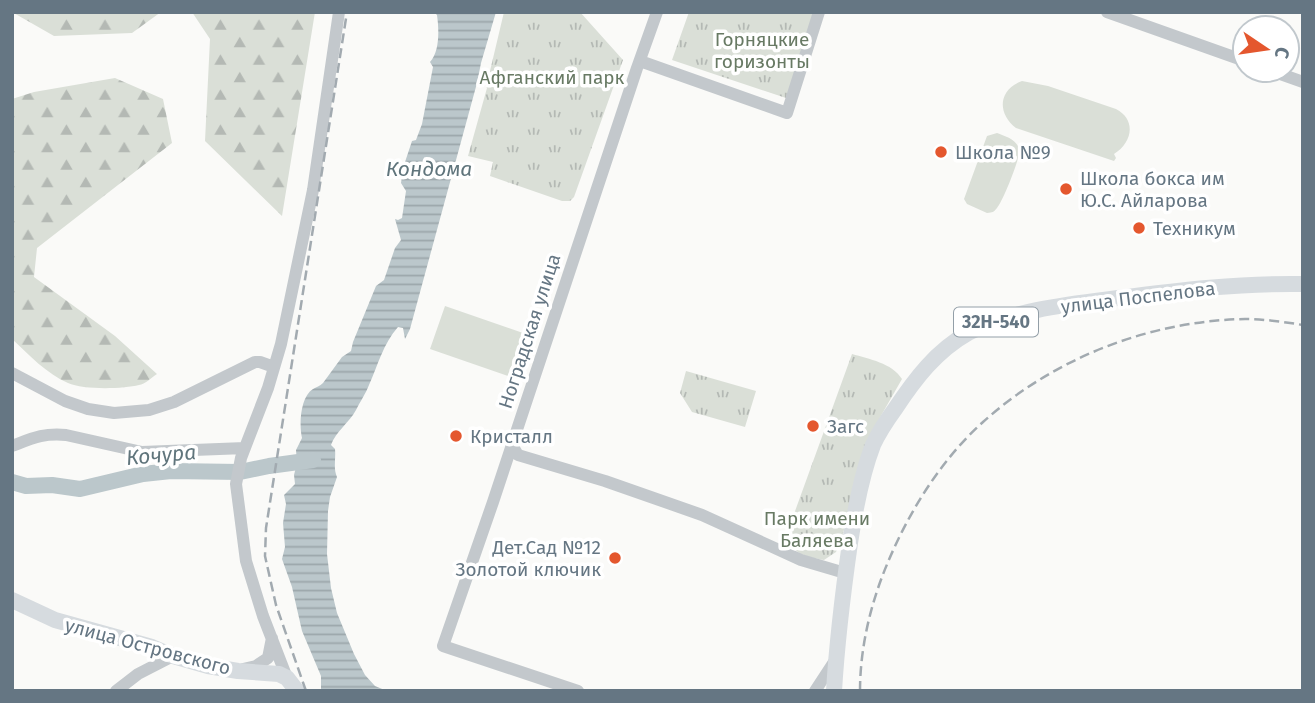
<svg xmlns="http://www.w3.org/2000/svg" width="1315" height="703" font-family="'Fira Sans',sans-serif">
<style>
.grass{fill:#dadfd7}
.forest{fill:url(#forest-firs)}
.park{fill:url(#park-tufts)}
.water{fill:url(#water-rules)}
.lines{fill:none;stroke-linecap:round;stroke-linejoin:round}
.river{stroke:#bbc7cb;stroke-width:16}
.minor{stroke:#c3c8cc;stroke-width:12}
.major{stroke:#d6dbdf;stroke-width:16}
.rail{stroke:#a2aab0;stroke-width:2.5;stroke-dasharray:10 5;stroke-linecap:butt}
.poi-dot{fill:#e4572e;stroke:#fff;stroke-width:2.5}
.labels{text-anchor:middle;stroke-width:7;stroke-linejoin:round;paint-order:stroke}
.shield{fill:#fff;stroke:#939fa8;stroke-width:2}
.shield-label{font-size:18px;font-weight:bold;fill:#657683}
.park-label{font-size:19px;fill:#687a64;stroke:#fff}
.poi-label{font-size:19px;fill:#657683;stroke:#fff;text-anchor:start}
.street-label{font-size:19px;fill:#657683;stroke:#fff}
.water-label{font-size:21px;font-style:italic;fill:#60757c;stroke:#fff}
</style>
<defs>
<pattern id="forest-firs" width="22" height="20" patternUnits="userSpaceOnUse" patternTransform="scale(1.75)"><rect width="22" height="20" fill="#dadfd7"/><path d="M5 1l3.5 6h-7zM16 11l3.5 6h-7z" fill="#b4b9b4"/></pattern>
<pattern id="park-tufts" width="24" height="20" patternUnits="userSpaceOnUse" patternTransform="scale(1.75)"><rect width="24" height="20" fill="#dadfd7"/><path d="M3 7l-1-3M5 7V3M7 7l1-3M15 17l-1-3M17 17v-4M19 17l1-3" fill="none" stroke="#b4b9b4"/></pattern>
<pattern id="water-rules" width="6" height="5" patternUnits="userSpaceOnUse" patternTransform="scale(1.75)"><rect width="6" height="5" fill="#bbc7cb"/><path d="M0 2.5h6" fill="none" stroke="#9ca6aa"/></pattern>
</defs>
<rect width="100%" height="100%" fill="#fafaf8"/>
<!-- grass -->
<path class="grass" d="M1022 81 1048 86 1116 109C1137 120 1132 143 1114 154L1116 158 1114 161 1016 128C997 113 998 90 1022 81Z
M997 133C1005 136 1018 140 1019 150 1021 157 1002 203 997 208 993 213 993 212 987 213L967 204 964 199 987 136Z
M445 306 523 333 508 376 430 349Z"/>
<!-- forest -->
<path class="forest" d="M12 12H161L132 33 54 36Z
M192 12H315L282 216 205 141 210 39Z
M115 78 163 99 172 143 37 248 34 277 115 336 157 374C151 378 145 384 139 385 123 389 83 390 68 383 47 374 29 355 12 339V99L34 92Z"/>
<!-- park -->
<path class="park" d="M504 12H580L623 60 574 197 570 201H562L490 176 493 162 468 156 487 88 483 81 482 76 490 71Z
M689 12H815L786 98 672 60Z
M852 354C869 359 892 363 902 379L874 428 863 451 842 538 836 552 824 560C807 557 792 554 786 536Z
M686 371 756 391 745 427 692 412 680 393Z"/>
<!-- water -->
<path class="water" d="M434 12H496L481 63 477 83 410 329 405 339 403 328 398 327C383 344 378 365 369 385 366 393 360 402 356 410 349 423 336 431 331 445L335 449C336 459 333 468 337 477L330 497 328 511 327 554 331 588 337 613 354 654 365 675 375 686 387 691H321V676L302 631 292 587 282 559 285 547 283 523 286 504 284 495 295 484 294 475 297 463 296 450 302 438C299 425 300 397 313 389 316 387 320 386 323 383L342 357 351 351 353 342 376 286 384 280 395 248 401 240 395 219 398 220 402 218 406 191 401 183 402 176 404 165 412 141 416 140 422 124 433 67 430 62C440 51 439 29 437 15Z"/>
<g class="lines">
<!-- river -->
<path class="river" d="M12 482 26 486 52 485 80 489 143 474 171 471 240 472 269 466 313 460"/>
<!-- minor -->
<path class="minor" d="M1107 12 1245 61
M640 61 787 113 819 12
M1269 70 1303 82
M12 373 65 401 88 409 114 413 149 410 174 402 255 362H260L274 367
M512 445 518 455 605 481 702 515 801 560 845 573
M12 446C33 438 43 433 66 435L142 452 245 448
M243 669 256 666 268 658 272 638
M287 678 263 616 246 561 236 484 241 458 268 388 281 344 313 190 339 12
M116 691 138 674 173 656
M578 691 443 646 493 502 637 68 657 12
M815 691 836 659"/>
<!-- major -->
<path class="major" d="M12 600 55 620 152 647 173 656 208 666 238 671 279 674 287 678 297 691
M834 691C837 641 843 592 850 543 855 510 861 476 873 445 879 432 887 420 895 409 915 379 936 351 968 333 1012 310 1070 304 1118 298 1179 290 1240 283 1303 284"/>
<!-- rail -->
<path class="rail" d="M306 691 276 605 265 556 266 528 347 12
M860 691C860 647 871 602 888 562 910 510 941 460 983 422 1054 358 1149 321 1245 319 1264 319 1284 322 1303 325"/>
</g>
<!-- markers -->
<g class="poi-dot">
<circle cx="941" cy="152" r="7"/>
<circle cx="1066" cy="189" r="7"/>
<circle cx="1139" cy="228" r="7"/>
<circle cx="813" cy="426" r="7"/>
<circle cx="456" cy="436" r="7"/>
<circle cx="615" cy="558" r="7"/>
</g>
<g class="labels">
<!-- shield labels -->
<rect class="shield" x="954" y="307.5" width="84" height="29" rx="5"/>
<g class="shield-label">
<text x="996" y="328">32Н-540</text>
</g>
<!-- park labels -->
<g class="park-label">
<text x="762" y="46">Горняцкие<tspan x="762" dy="22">горизонты</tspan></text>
<text x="552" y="84">Афганский парк</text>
<text x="817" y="525">Парк имени<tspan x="817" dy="22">Баляева</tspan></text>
</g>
<!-- poi labels -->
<g class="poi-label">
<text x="955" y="159">Школа №9</text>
<text x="1080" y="185">Школа бокса им<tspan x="1080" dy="22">Ю.С. Айларова</tspan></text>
<text x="1153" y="235">Техникум</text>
<text x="827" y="433">Загс</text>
<text x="470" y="443">Кристалл</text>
<text x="601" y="554" text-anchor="end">Дет.Сад №12<tspan x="601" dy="22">Золотой ключик</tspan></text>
</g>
<!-- street labels -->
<g class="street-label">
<text transform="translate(1138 297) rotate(-7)" y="7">улица Поспелова</text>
<text transform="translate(529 331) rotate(-72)" y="7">Ноградская улица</text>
<text transform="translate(148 646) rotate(15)" y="7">улица Островского</text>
</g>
<!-- water labels -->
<g class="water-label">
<text x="429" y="176">Кондома</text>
<text transform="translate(161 455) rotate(-5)" y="7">Кочура</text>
</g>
</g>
<!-- border -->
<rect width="1315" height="703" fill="none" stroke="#657683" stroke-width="28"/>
<!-- north arrow -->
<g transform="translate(1266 49) rotate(103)"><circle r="33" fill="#ffffff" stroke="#c1c8cd" stroke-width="2"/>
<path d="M0-5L12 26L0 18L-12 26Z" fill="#e4572e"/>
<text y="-10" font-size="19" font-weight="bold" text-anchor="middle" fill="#657683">С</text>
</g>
</svg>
